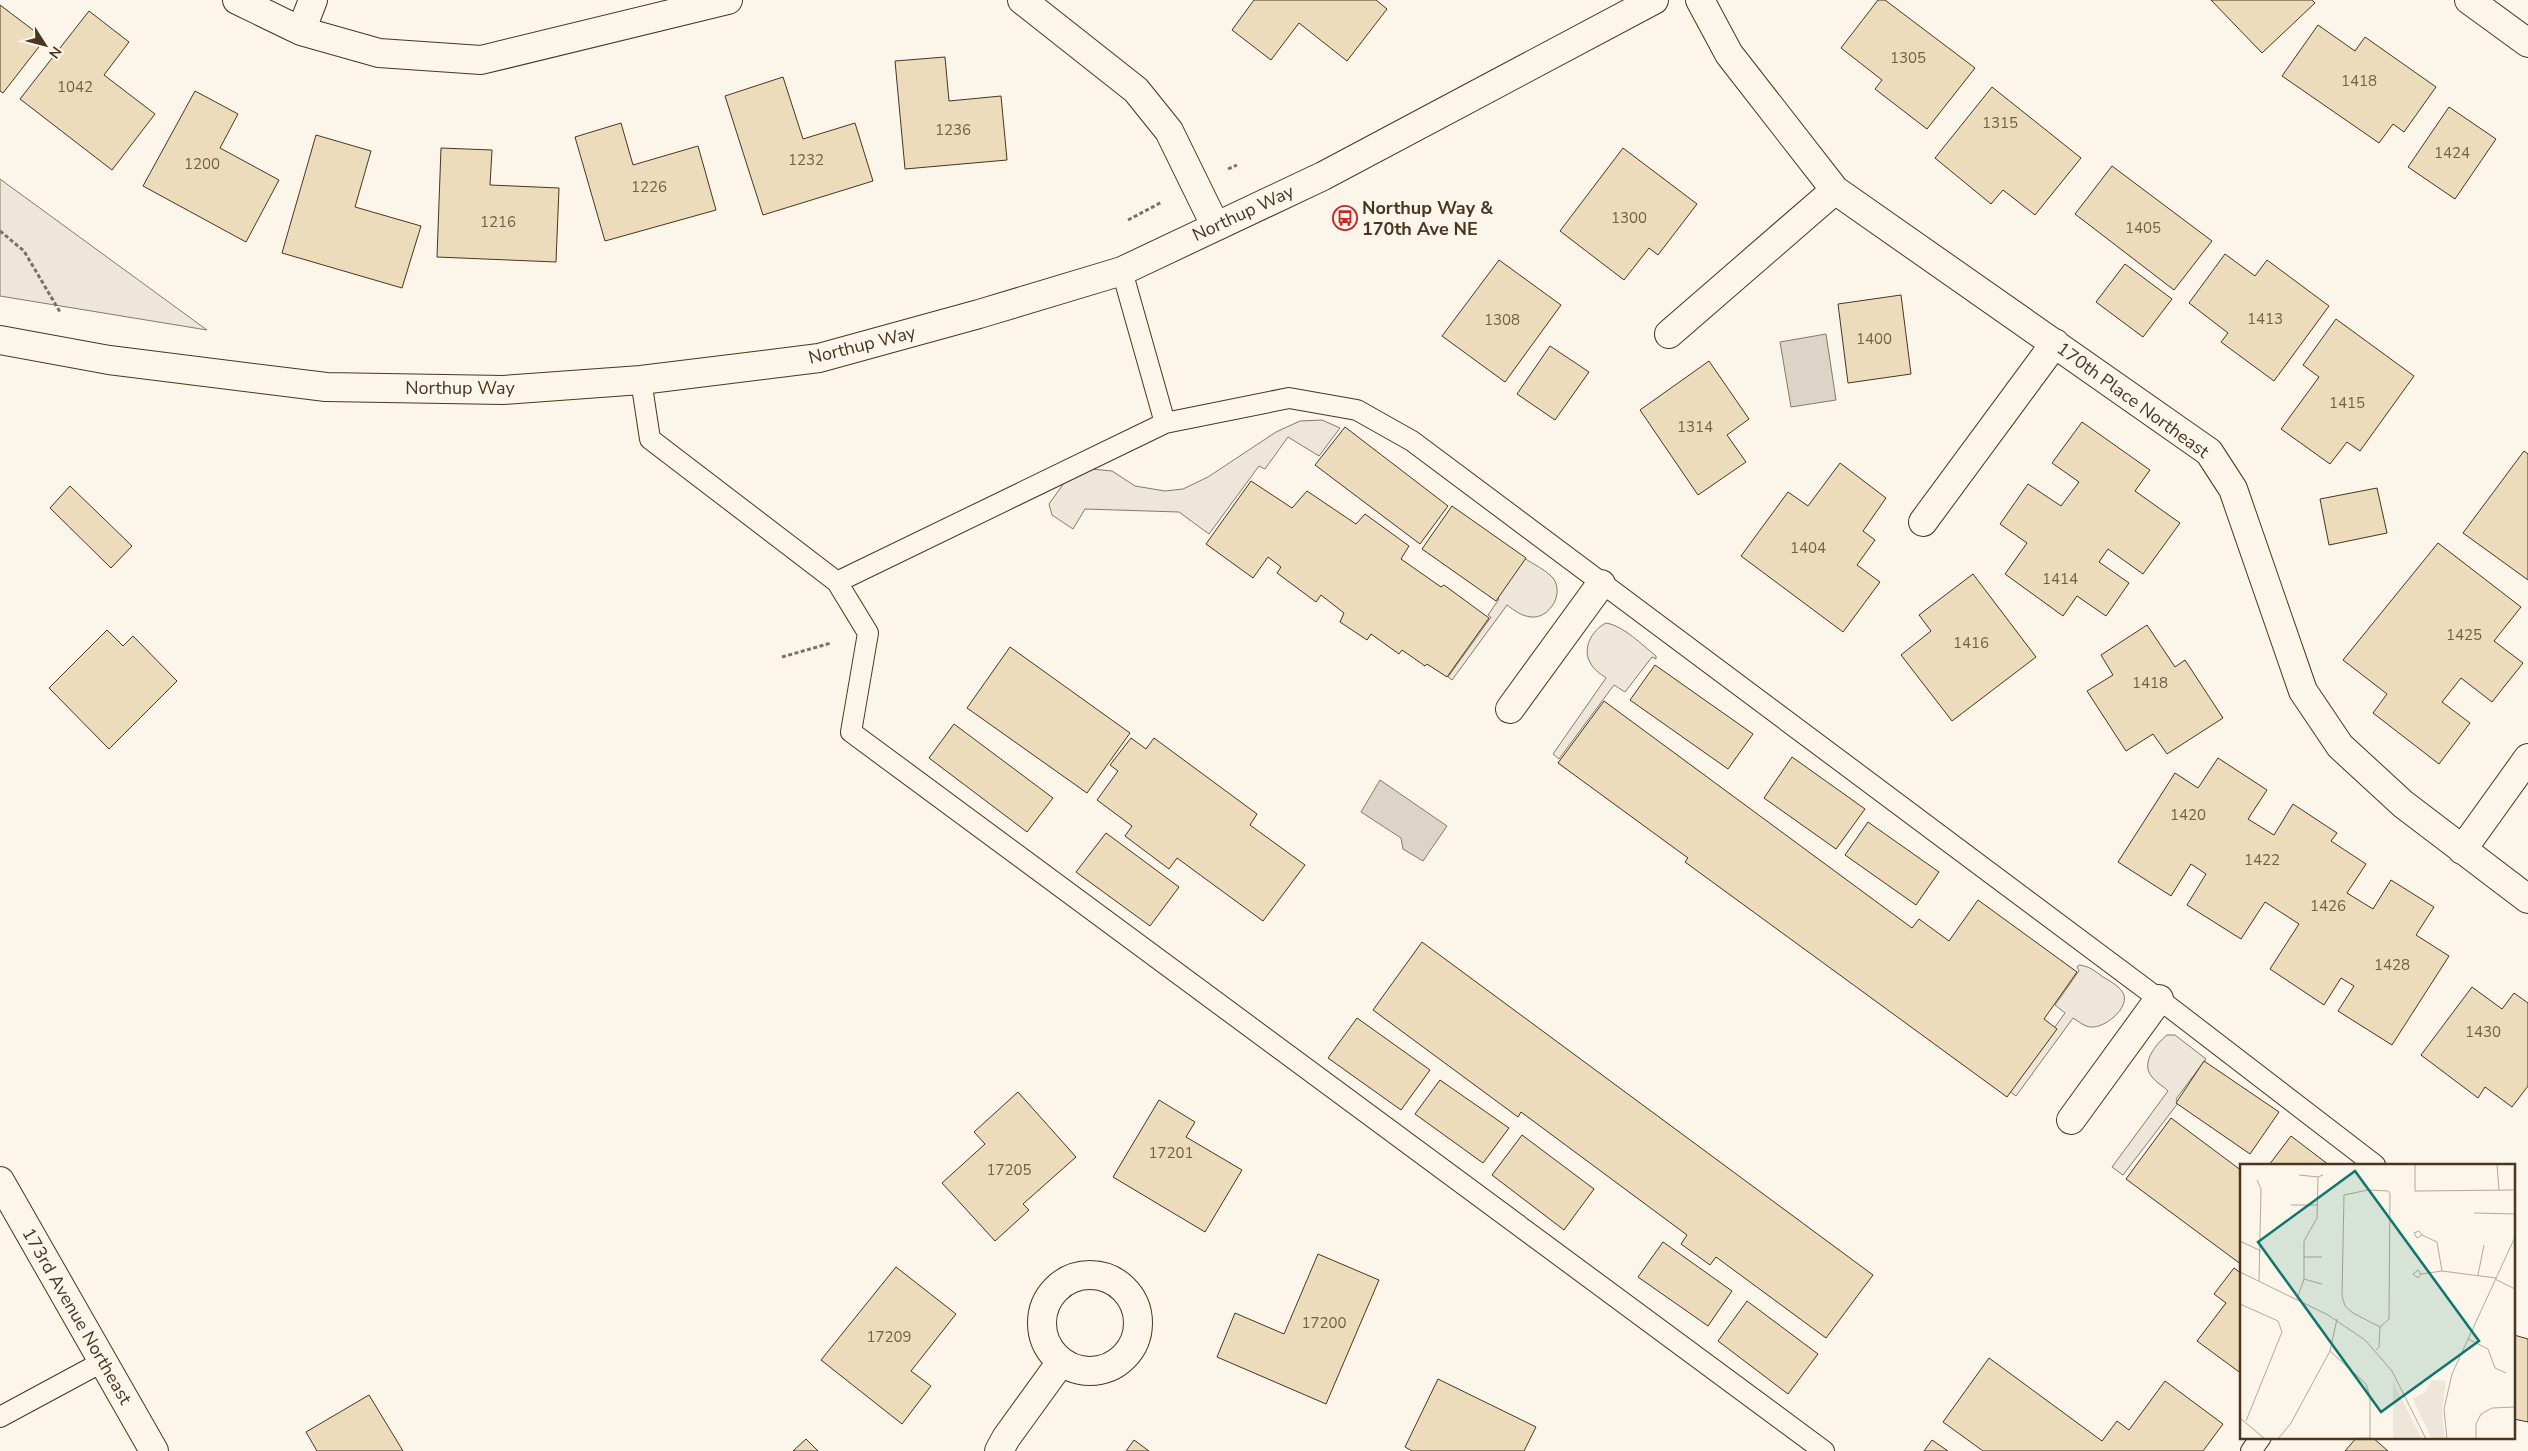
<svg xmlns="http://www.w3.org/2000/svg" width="2528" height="1451" font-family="'Nunito Sans',sans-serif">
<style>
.green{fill:#ede6d9;stroke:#887966}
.water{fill:#dcd4c6;stroke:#887966}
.building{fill:#ecdcbc;stroke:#4a3520}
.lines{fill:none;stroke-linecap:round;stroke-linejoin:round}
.lane-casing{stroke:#4a3520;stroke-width:22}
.street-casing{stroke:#4a3520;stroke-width:30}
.secondary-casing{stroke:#4a3520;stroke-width:30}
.path{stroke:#7f6f5c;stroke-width:3;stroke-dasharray:4 2.5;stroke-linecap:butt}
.lane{stroke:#fbf6e9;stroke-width:20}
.street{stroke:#fbf6e9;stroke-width:28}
.secondary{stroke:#fbf6e9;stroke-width:28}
.labels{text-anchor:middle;stroke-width:4;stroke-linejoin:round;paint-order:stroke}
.number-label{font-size:15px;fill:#725f47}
.poi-label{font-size:18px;font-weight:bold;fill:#4a3520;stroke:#fbf6e9;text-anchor:start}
.street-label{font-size:18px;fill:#4a3520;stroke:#fbf6e9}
.inset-road{fill:none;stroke:#b4a999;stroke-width:1}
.view{fill:#0f766e;fill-opacity:0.15;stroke:#0f766e;stroke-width:2.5}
.inset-edge{fill:none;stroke:#4a3520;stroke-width:2.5}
</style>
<rect width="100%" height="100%" fill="#fbf6e9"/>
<!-- green -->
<path class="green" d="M0 179 207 330 0 296Z
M1322 420 1340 428 1319 456 1288 437 1265 469 1259 466 1209 534 1179 512 1085 509 1073 529 1052 515 1049 504 1064 483 1091 469 1112 471 1135 486 1165 491 1183 489 1208 477 1276 432 1300 421Z
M1524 558C1533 564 1546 570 1553 578 1565 594 1549 619 1531 617 1521 616 1514 610 1507 605L1452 680 1448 677 1491 617 1488 615 1499 599 1497 597Z
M1606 623C1624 626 1642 645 1656 656V659L1652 657 1625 692 1614 685 1559 759 1553 754 1606 678C1601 674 1594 670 1591 664 1581 649 1592 630 1606 623Z
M2079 965C2089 966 2095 971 2103 977 2110 981 2121 987 2124 995 2128 1009 2105 1028 2091 1027 2085 1027 2078 1021 2073 1018L2016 1096 2009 1091 2065 1013 2055 1005 2079 971 2077 967Z
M2167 1035H2175L2206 1059 2176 1099 2178 1103 2123 1175 2112 1167 2168 1091C2163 1086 2157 1083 2152 1077 2140 1063 2156 1044 2167 1035Z"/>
<!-- water -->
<path class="water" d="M1826 334 1836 400 1791 407 1780 342Z
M1380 780 1447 826 1423 861 1403 849 1401 838 1361 812Z"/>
<!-- building -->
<path class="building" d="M1254 0H1376L1387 9 1347 61 1299 23 1271 60 1232 30Z
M1878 0H1885L1975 68 1927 129 1875 89 1882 80 1841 48Z
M2211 0H2312L2315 3 2262 53Z
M0 5 45 39 3 93 0 91Z
M89 11 129 42 104 75 155 114 112 170 20 99Z
M2318 25 2355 51 2365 37 2436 87 2404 132 2393 124 2379 143 2282 76Z
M945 57 949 101 1001 96 1007 160 905 169 895 61Z
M783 77 803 139 855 123 873 181 763 215 725 96Z
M1992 87 2081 158 2035 215 2003 190 1991 204 1935 158Z
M195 91 238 114 220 148 279 180 246 242 143 186Z
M2449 107 2496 139 2455 199 2408 167Z
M621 123 633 165 698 146 716 210 605 241 575 137Z
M316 135 371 151 355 207 421 226 402 288 282 253Z
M441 148 492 150 490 185 559 188 556 262 437 257Z
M1623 148 1697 204 1658 255 1649 248 1624 280 1560 231Z
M2112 166 2212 241 2174 290 2075 214Z
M2225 254 2255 276 2267 260 2329 306 2274 381 2221 342 2228 333 2189 303Z
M1499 260 1561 305 1505 382 1442 336Z
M2125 264 2172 299 2143 337 2096 302Z
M1901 295 1911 374 1848 383 1838 304Z
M2336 319 2414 376 2360 451 2347 442 2330 464 2281 429 2319 377 2303 365Z
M1550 346 1589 372 1555 420 1517 394Z
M1709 361 1749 419 1727 435 1746 462 1698 495 1640 410Z
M2082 422 2150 470 2135 491 2180 523 2143 574 2108 549 2099 562 2129 583 2106 616 2077 596 2063 616 2005 574 2027 543 2000 524 2028 484 2061 506 2079 482 2052 463Z
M1345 427 1448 506 1420 544 1315 465Z
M2524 451 2528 454V580L2463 533Z
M1840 463 1886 498 1863 531 1875 540 1857 565 1880 582 1843 632 1741 556 1788 492 1808 506Z
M1251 481 1292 508 1307 491 1356 524 1365 514 1409 546 1401 559 1441 587 1444 585 1489 618 1447 677 1427 664 1425 666 1402 650 1399 654 1371 634 1367 640 1340 622 1344 613 1321 595 1316 602 1277 573 1281 567 1268 557 1253 578 1206 544Z
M70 486 132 546 111 568 50 508Z
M2377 488 2387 533 2329 545 2320 499Z
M1452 506 1526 558 1496 601 1422 549Z
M2438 543 2521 607 2494 641 2523 663 2492 702 2461 678 2442 702 2470 723 2439 764 2373 713 2387 694 2343 660Z
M1973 574 2036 657 1952 721 1901 655 1931 631 1919 615Z
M2147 625 2175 667 2185 660 2223 718 2167 754 2153 734 2126 751 2087 691 2113 675 2101 655Z
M107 630 123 646 133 636 177 681 109 749 49 688Z
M1010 647 1130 733 1087 793 967 708Z
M1655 665 1753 734 1728 769 1630 700Z
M1604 701 1912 928 1919 919 1949 941 1978 900 2077 972 2044 1019 2057 1029 2007 1097 1685 862 1688 858 1558 763Z
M954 724 1053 798 1027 832 929 758Z
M1131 738 1146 749 1154 738 1257 814 1250 825 1305 865 1263 921 1177 858 1169 869 1125 836 1132 826 1097 800 1118 771 1110 765Z
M1792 757 1865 809 1836 849 1764 798Z
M2218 758 2267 790 2248 819 2274 835 2293 804 2337 833 2331 841 2366 864 2347 893 2373 909 2391 880 2434 907 2416 935 2449 956 2392 1045 2338 1011 2354 986 2341 978 2324 1005 2270 969 2299 924 2265 902 2241 939 2187 905 2206 874 2191 864 2171 896 2118 862 2175 773 2198 788Z
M1868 822 1939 872 1916 905 1845 855Z
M1106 833 1179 887 1150 926 1076 872Z
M1422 942 1873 1275 1826 1338 1716 1257 1710 1265 1681 1244 1687 1235 1521 1112 1518 1117 1373 1010Z
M2472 987 2502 1009 2514 993 2528 1003V1086L2512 1107 2485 1087 2478 1098 2421 1055Z
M1357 1018 1430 1070 1401 1110 1328 1058Z
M2204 1061 2279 1112 2250 1154 2176 1103Z
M1440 1080 1509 1128 1483 1163 1415 1114Z
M1018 1092 1076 1157 1023 1204 1029 1210 995 1241 942 1183 985 1144 974 1132Z
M1159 1100 1195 1122 1186 1137 1242 1170 1205 1232 1113 1177Z
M2171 1118 2242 1171V1265L2126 1179Z
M1522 1135 1594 1189 1564 1230 1492 1175Z
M2291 1136 2329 1165H2269Z
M1663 1242 1732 1291 1708 1326 1638 1277Z
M1318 1254 1379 1280 1326 1404 1217 1357 1235 1313 1284 1334Z
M896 1267 956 1314 911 1371 931 1386 902 1424 821 1360Z
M2234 1268 2242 1274V1374L2197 1341 2226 1303 2214 1294Z
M1747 1301 1818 1354 1788 1394 1718 1341Z
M2514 1335 2528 1339V1422L2514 1419Z
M1989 1358 2102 1441 2117 1421 2129 1430 2165 1381 2223 1424 2203 1451H1983L1943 1422Z
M1438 1379 1536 1427 1524 1451H1412L1405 1447Z
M369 1395 403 1451H317L306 1432Z
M2357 1437H2372L2388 1451H2345Z
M806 1439 818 1451H793Z
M1134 1440 1149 1451H1126Z
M1932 1440 1948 1451H1924Z"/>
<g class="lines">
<defs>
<path id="lane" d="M1122 271 1165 423
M641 380 650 439 837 582
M0 1417 104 1361
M1824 1451 851 732 868 633 837 582 1165 423 1289 398 1357 410 1412 441 2159 999 2375 1165
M2251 1451 2261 1437"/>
<path id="street" d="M237 0 301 31 379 53 481 60 728 0
M1022 0 1136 90 1169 131 1215 225
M1700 0 1729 54 1835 190 2209 452 2233 489 2303 691 2340 746 2403 804 2528 899
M2469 0 2528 43
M301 31 313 0
M1669 334 1835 190
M1923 522 2055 343
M1510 709 1601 584
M2462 850 2528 758
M2071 1120 2159 999
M1042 1323a48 48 0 1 1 96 0a48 48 0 1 1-96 0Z
M999 1451 1006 1438 1061 1362"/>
<path id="secondary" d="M0 340 109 360 326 387 503 390 641 380 819 358 979 314 1122 271 1323 176 1654 0
M0 1181 154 1451"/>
</defs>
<!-- lane casing -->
<use href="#lane" class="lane-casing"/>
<!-- street casing -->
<use href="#street" class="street-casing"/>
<!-- secondary casing -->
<use href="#secondary" class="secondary-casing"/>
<!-- path -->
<path class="path" d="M1228 169 1237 165
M1128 220 1162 202
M0 231 24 251 60 312
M782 657 831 643"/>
<!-- lane -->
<use href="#lane" class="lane"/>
<!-- street -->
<use href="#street" class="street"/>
<!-- secondary -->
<use href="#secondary" class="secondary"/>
</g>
<!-- icons -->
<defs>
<symbol id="bus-ring" viewBox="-11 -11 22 22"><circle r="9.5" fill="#fbf6e9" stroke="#c62828" stroke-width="1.5"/><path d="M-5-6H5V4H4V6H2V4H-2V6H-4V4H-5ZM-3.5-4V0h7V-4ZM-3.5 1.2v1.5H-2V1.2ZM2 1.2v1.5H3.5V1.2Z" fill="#c62828"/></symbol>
</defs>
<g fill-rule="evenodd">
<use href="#bus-ring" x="1331" y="204" width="28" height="28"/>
</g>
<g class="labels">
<!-- number labels -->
<g class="number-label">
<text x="1908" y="63">1305</text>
<text x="2359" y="86">1418</text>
<text x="75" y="92">1042</text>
<text x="2000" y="128">1315</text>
<text x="953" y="135">1236</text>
<text x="2452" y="158">1424</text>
<text x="806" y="165">1232</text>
<text x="202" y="169">1200</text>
<text x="649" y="192">1226</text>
<text x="1629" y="223">1300</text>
<text x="498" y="227">1216</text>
<text x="2143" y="233">1405</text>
<text x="2265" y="324">1413</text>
<text x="1502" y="325">1308</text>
<text x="1874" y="344">1400</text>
<text x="2347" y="408">1415</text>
<text x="1695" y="432">1314</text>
<text x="1808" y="553">1404</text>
<text x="2060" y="584">1414</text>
<text x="2464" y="640">1425</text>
<text x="1971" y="648">1416</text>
<text x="2150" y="688">1418</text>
<text x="2188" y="820">1420</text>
<text x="2262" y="865">1422</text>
<text x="2328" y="911">1426</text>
<text x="2392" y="970">1428</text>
<text x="2483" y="1037">1430</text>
<text x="1171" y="1158">17201</text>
<text x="1009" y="1175">17205</text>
<text x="1324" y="1328">17200</text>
<text x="889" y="1342">17209</text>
</g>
<!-- poi labels -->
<g class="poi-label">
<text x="1362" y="214">Northup Way &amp;<tspan x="1362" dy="21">170th Ave NE</tspan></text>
</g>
<!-- street labels -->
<g class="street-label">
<text transform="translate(1243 213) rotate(-25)" y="6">Northup Way</text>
<text transform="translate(862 345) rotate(-14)" y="6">Northup Way</text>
<text x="460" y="394">Northup Way</text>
<text transform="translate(2133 400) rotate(36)" y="6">170th Place Northeast</text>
<text transform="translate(77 1316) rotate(60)" y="6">173rd Avenue Northeast</text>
</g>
</g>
<!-- overview -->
<g transform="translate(2240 1164)">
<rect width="275" height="275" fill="#fbf6e9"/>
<path d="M192 216 206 217 202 245 205 275H192L173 235 185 228ZM153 218 182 275H153Z" fill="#ede6d9"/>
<path class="inset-road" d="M175 0V27L275 26M257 0 259 26M59 11 78 13 83 11M17 16 21 25 19 117M128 26 148 27 150 30 149 155 140 163 113 149 105 142 102 132 104 31ZM51 41H78M234 49 275 50M182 71 179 67 174 69 177 74 182 71 197 78 202 107M0 77 21 87M64 93H82M0 108 88 151 125 176 152 207 186 275M181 110 178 106 173 110 178 114 181 110 202 107 256 114M238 111 244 81M64 115 82 120M255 115 275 125M57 135 64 115V77L77 54 78 13M0 140 38 157 42 168 6 257M228 175 248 185 255 204 266 209M136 186 139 183 140 163M90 187 126 220 130 233V275M0 254 25 275M38 275 51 259 90 187 97 155M97 275 130 274M207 275 204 245 212 210 275 73M236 275V260L241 250 252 244 275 243"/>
<path class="view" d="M115 7 239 177 141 248 18 78Z"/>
<rect width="275" height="275" class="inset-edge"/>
</g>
<!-- north arrow -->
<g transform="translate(45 45) rotate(126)" stroke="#fbf6e9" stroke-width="4" paint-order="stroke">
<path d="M0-4L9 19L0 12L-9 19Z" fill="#4a3520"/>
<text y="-8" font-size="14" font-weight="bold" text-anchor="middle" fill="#4a3520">N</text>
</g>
</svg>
